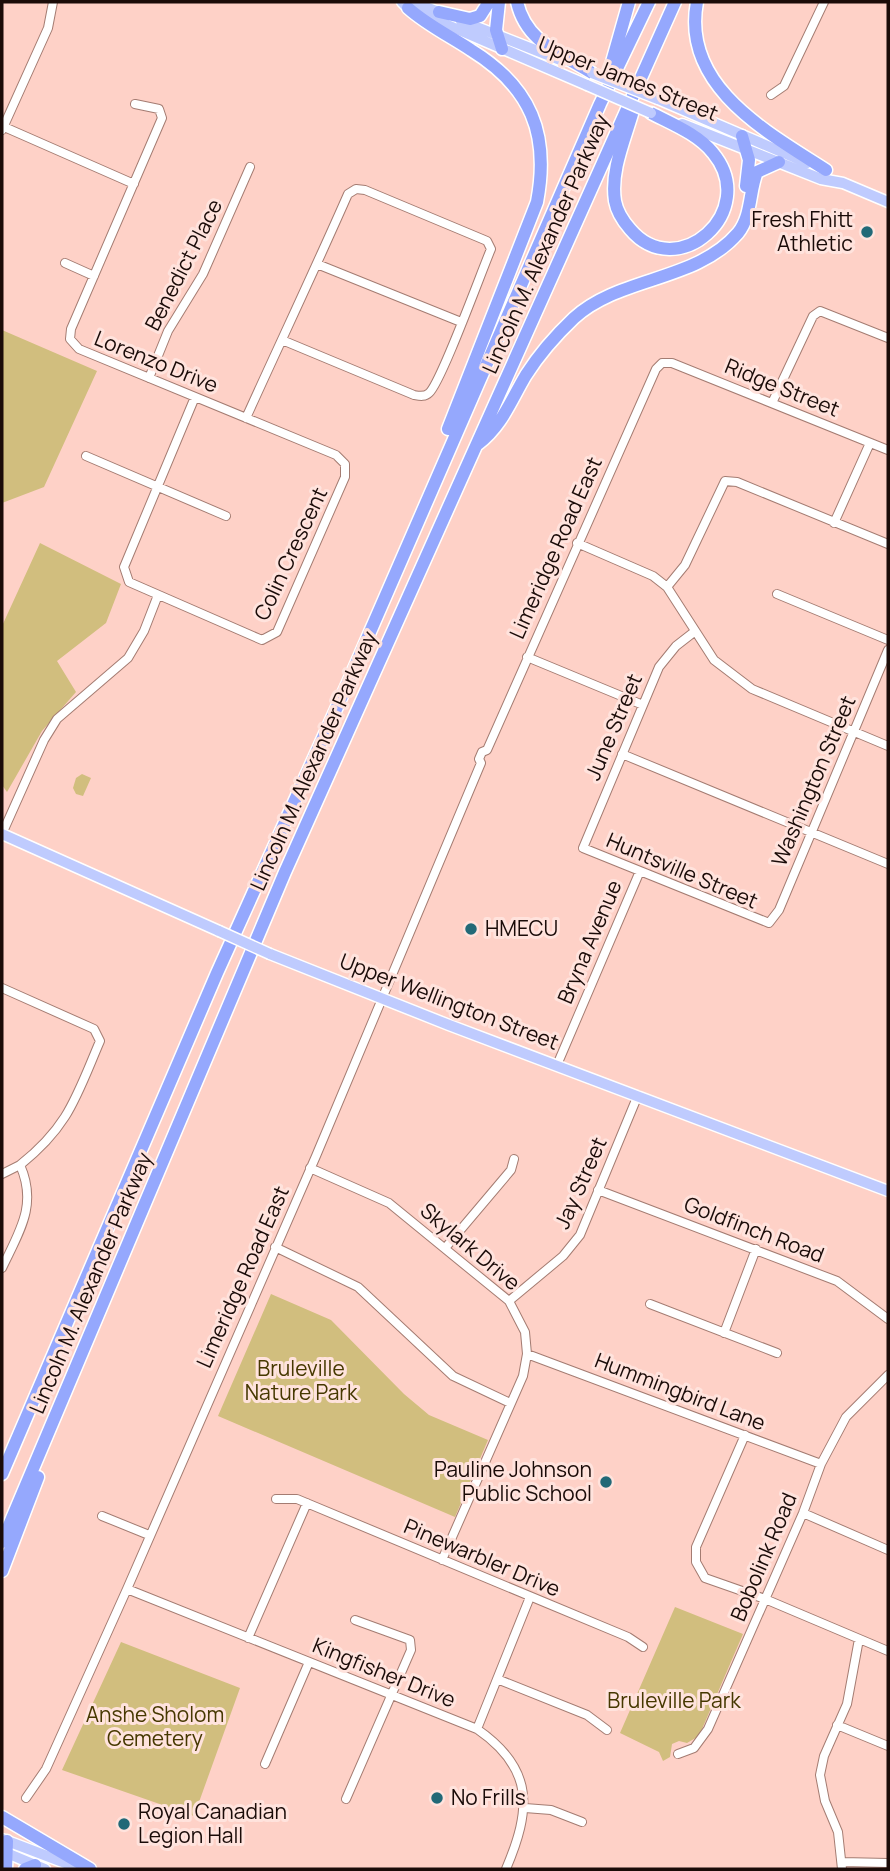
<svg xmlns="http://www.w3.org/2000/svg" width="890" height="1871" font-family="Manrope,sans-serif">
<style>
.green{fill:#d1be7e}
.lines{fill:none;stroke-linecap:round;stroke-linejoin:round}
.minor-casing{stroke:#a47c72;stroke-width:10}
.major-casing{stroke:#fff;stroke-width:13}
.highway-casing{stroke:#fff;stroke-width:15}
.minor{stroke:#fff;stroke-width:8}
.major{stroke:#bfcbfe;stroke-width:10}
.highway{stroke:#95a8fd;stroke-width:12}
.major-bridge-casing{stroke:#fff;stroke-width:13;stroke-linecap:butt}
.major-bridge{stroke:#bfcbfe;stroke-width:10}
.poi-dot{fill:#226977;stroke:#ffe3dd;stroke-width:2.5}
.labels{text-anchor:middle;stroke-width:6;stroke-linejoin:round;paint-order:stroke}
.street-label{font-size:21px;fill:#1a0b08;stroke:#ffe3dd}
.poi-label{font-size:21px;fill:#1a0b08;stroke:#ffe3dd;text-anchor:start}
.park-label{font-size:21px;fill:#463800;stroke:#ffe3dd}
</style>
<rect width="100%" height="100%" fill="#fed1c7"/>
<!-- green -->
<path class="green" d="M2 330 97 371 44 487 2 503Z
M40 543 121 584 106 623 57 661 76 692 42 731 7 792 2 785V626Z
M82 774 91 778 83 796 76 794 73 788 76 778Z
M271 1294 331 1320 404 1394 429 1415 488 1440 455 1517 218 1416Z
M675 1607 743 1634 699 1736 687 1743 679 1741 672 1744 670 1757 663 1761 659 1752 620 1733Z
M121 1642 240 1688 194 1816 62 1770Z"/>
<g class="lines">
<defs>
<path id="minor" d="M771 95 784 86 824 2
M135 104 159 109 162 118 71 329 70 339 79 349 336 455 345 464V477L277 632 262 640 129 582 124 567 195 397
M2 126 134 184
M2 130 48 28 53 2
M65 263 94 276
M317 264 461 322
M149 378 168 331 203 274 250 167
M772 403 813 316 820 311 888 338
M246 418C280 343 315 269 348 194L356 189 365 190 487 241 491 249C482 270 441 383 429 393 425 397 420 396 414 395L282 340
M86 456 226 516
M834 523 870 443
M577 543 653 576 667 587 714 660 752 689 888 746
M667 587 685 565 725 481 737 482 888 544
M777 594 888 640
M694 632 676 646 659 667 583 848 769 923 779 910 888 650
M527 657 643 705
M622 754 888 864
M2 834 44 740 57 719 128 658 144 631 158 595
M2 988 94 1029 100 1041C76 1097 69 1126 20 1165 38 1205 19 1232 2 1268
M557 1065 640 871
M310 1168 389 1203 509 1301 525 1332 527 1354 523 1376 442 1560
M2 1174 20 1165
M598 1190 837 1281 888 1319
M275 1247 358 1287 453 1376 510 1403
M446 1247 511 1170 514 1159
M509 1301 563 1256 580 1235 638 1095
M650 1304 777 1353
M724 1333 756 1249
M527 1354 821 1464
M745 1435 696 1547V1562L705 1578 765 1599 888 1651
M276 1499H297L628 1637 643 1647
M803 1513 888 1550
M102 1516 149 1535
M127 1589 477 1729C535 1769 531 1810 506 1869
M248 1638 307 1503
M497 1679 587 1715 607 1730
M837 1725 888 1746
M477 1729 530 1597
M678 1754 694 1748 708 1729 803 1513 821 1464 846 1417 888 1375
M265 1764 309 1662
M26 1798 46 1769 127 1589 316 1156 481 763 479 759 482 752 487 750 656 369 662 363H672L888 450
M346 1799 411 1650 410 1640 355 1620
M525 1808 551 1810 582 1822
M842 1862 888 1863
M842 1869 838 1832 825 1801 820 1775 824 1756 847 1704 859 1639"/>
<path id="major" d="M402 2 408 8 587 85
M413 2 446 15
M461 21 563 61
M658 99 807 163
M682 124 821 179 843 183 888 202
M2 834 219 931
M270 954 449 1025 888 1191
M2 1839 81 1869
M2 1851 45 1869"/>
<path id="highway" d="M499 2 496 30 502 49
M517 2C526 42 560 53 592 73
M697 2C681 86 767 132 826 170
M408 8C427 25 450 36 471 50 531 87 550 134 537 202L448 429
M439 12 470 19 480 16 489 2
M610 69 629 2
M634 107C626 137 610 170 615 201 617 212 623 221 630 229 677 285 761 211 713 153 698 134 672 124 651 113
M742 136 749 160 746 186
M478 444C502 426 511 400 526 375 540 353 555 336 574 318 620 276 696 282 738 233 752 216 749 191 757 172L779 162
M2 1474 217 973 346 687 600 104 649 2
M2 1542 285 872 675 2
M2 1571 38 1477
M2 1817 90 1869
M6 1869 7 1841
M25 1869 35 1865"/>
</defs>
<!-- minor casing -->
<use href="#minor" class="minor-casing"/>
<!-- major casing -->
<use href="#major" class="major-casing"/>
<!-- highway casing -->
<use href="#highway" class="highway-casing"/>
<!-- minor -->
<use href="#minor" class="minor"/>
<!-- major -->
<use href="#major" class="major"/>
<!-- highway -->
<use href="#highway" class="highway"/>
<defs>
<path id="major-bridge" d="M592 73 658 99
M587 85 651 113
M219 931 270 954"/>
</defs>
<!-- major-bridge casing -->
<use href="#major-bridge" class="major-bridge-casing"/>
<!-- major-bridge -->
<use href="#major-bridge" class="major-bridge"/>
</g>
<!-- markers -->
<g class="poi-dot">
<circle cx="867" cy="232" r="7"/>
<circle cx="471" cy="929" r="7"/>
<circle cx="606" cy="1482" r="7"/>
<circle cx="437" cy="1798" r="7"/>
<circle cx="124" cy="1824" r="7"/>
</g>
<g class="labels">
<!-- street labels -->
<g class="street-label">
<text transform="translate(628 79) rotate(22)" y="7">Upper James Street</text>
<text transform="translate(546 244) rotate(-66)" y="7">Lincoln M. Alexander Parkway</text>
<text transform="translate(184 265) rotate(-63)" y="7">Benedict Place</text>
<text transform="translate(156 362) rotate(22)" y="7">Lorenzo Drive</text>
<text transform="translate(782 388) rotate(22)" y="7">Ridge Street</text>
<text transform="translate(556 548) rotate(-66)" y="7">Limeridge Road East</text>
<text transform="translate(291 554) rotate(-65)" y="7">Colin Crescent</text>
<text transform="translate(614 727) rotate(-67)" y="7">June Street</text>
<text transform="translate(314 761) rotate(-66)" y="7">Lincoln M. Alexander Parkway</text>
<text transform="translate(814 781) rotate(-67)" y="7">Washington Street</text>
<text transform="translate(682 871) rotate(23)" y="7">Huntsville Street</text>
<text transform="translate(590 942) rotate(-67)" y="7">Bryna Avenue</text>
<text transform="translate(449 1002) rotate(21)" y="7">Upper Wellington Street</text>
<text transform="translate(581 1183) rotate(-66)" y="7">Jay Street</text>
<text transform="translate(754 1230) rotate(21)" y="7">Goldfinch Road</text>
<text transform="translate(470 1247) rotate(40)" y="7">Skylark Drive</text>
<text transform="translate(243 1277) rotate(-66)" y="7">Limeridge Road East</text>
<text transform="translate(91 1283) rotate(-67)" y="7">Lincoln M. Alexander Parkway</text>
<text transform="translate(680 1392) rotate(21)" y="7">Hummingbird Lane</text>
<text transform="translate(764 1557) rotate(-67)" y="7">Bobolink Road</text>
<text transform="translate(482 1558) rotate(23)" y="7">Pinewarbler Drive</text>
<text transform="translate(384 1673) rotate(22)" y="7">Kingfisher Drive</text>
</g>
<!-- poi labels -->
<g class="poi-label">
<text x="853" y="227" text-anchor="end">Fresh Fhitt<tspan x="853" dy="24">Athletic</tspan></text>
<text x="485" y="936">HMECU</text>
<text x="592" y="1477" text-anchor="end">Pauline Johnson<tspan x="592" dy="24">Public School</tspan></text>
<text x="451" y="1805">No Frills</text>
<text x="138" y="1819">Royal Canadian<tspan x="138" dy="24">Legion Hall</tspan></text>
</g>
<!-- park labels -->
<g class="park-label">
<text x="301" y="1376">Bruleville<tspan x="301" dy="24">Nature Park</tspan></text>
<text x="674" y="1708">Bruleville Park</text>
<text x="155" y="1722">Anshe Sholom<tspan x="155" dy="24">Cemetery</tspan></text>
</g>
</g>
<!-- border -->
<rect width="890" height="1871" fill="none" stroke="#1a0b08" stroke-width="7"/>
</svg>
